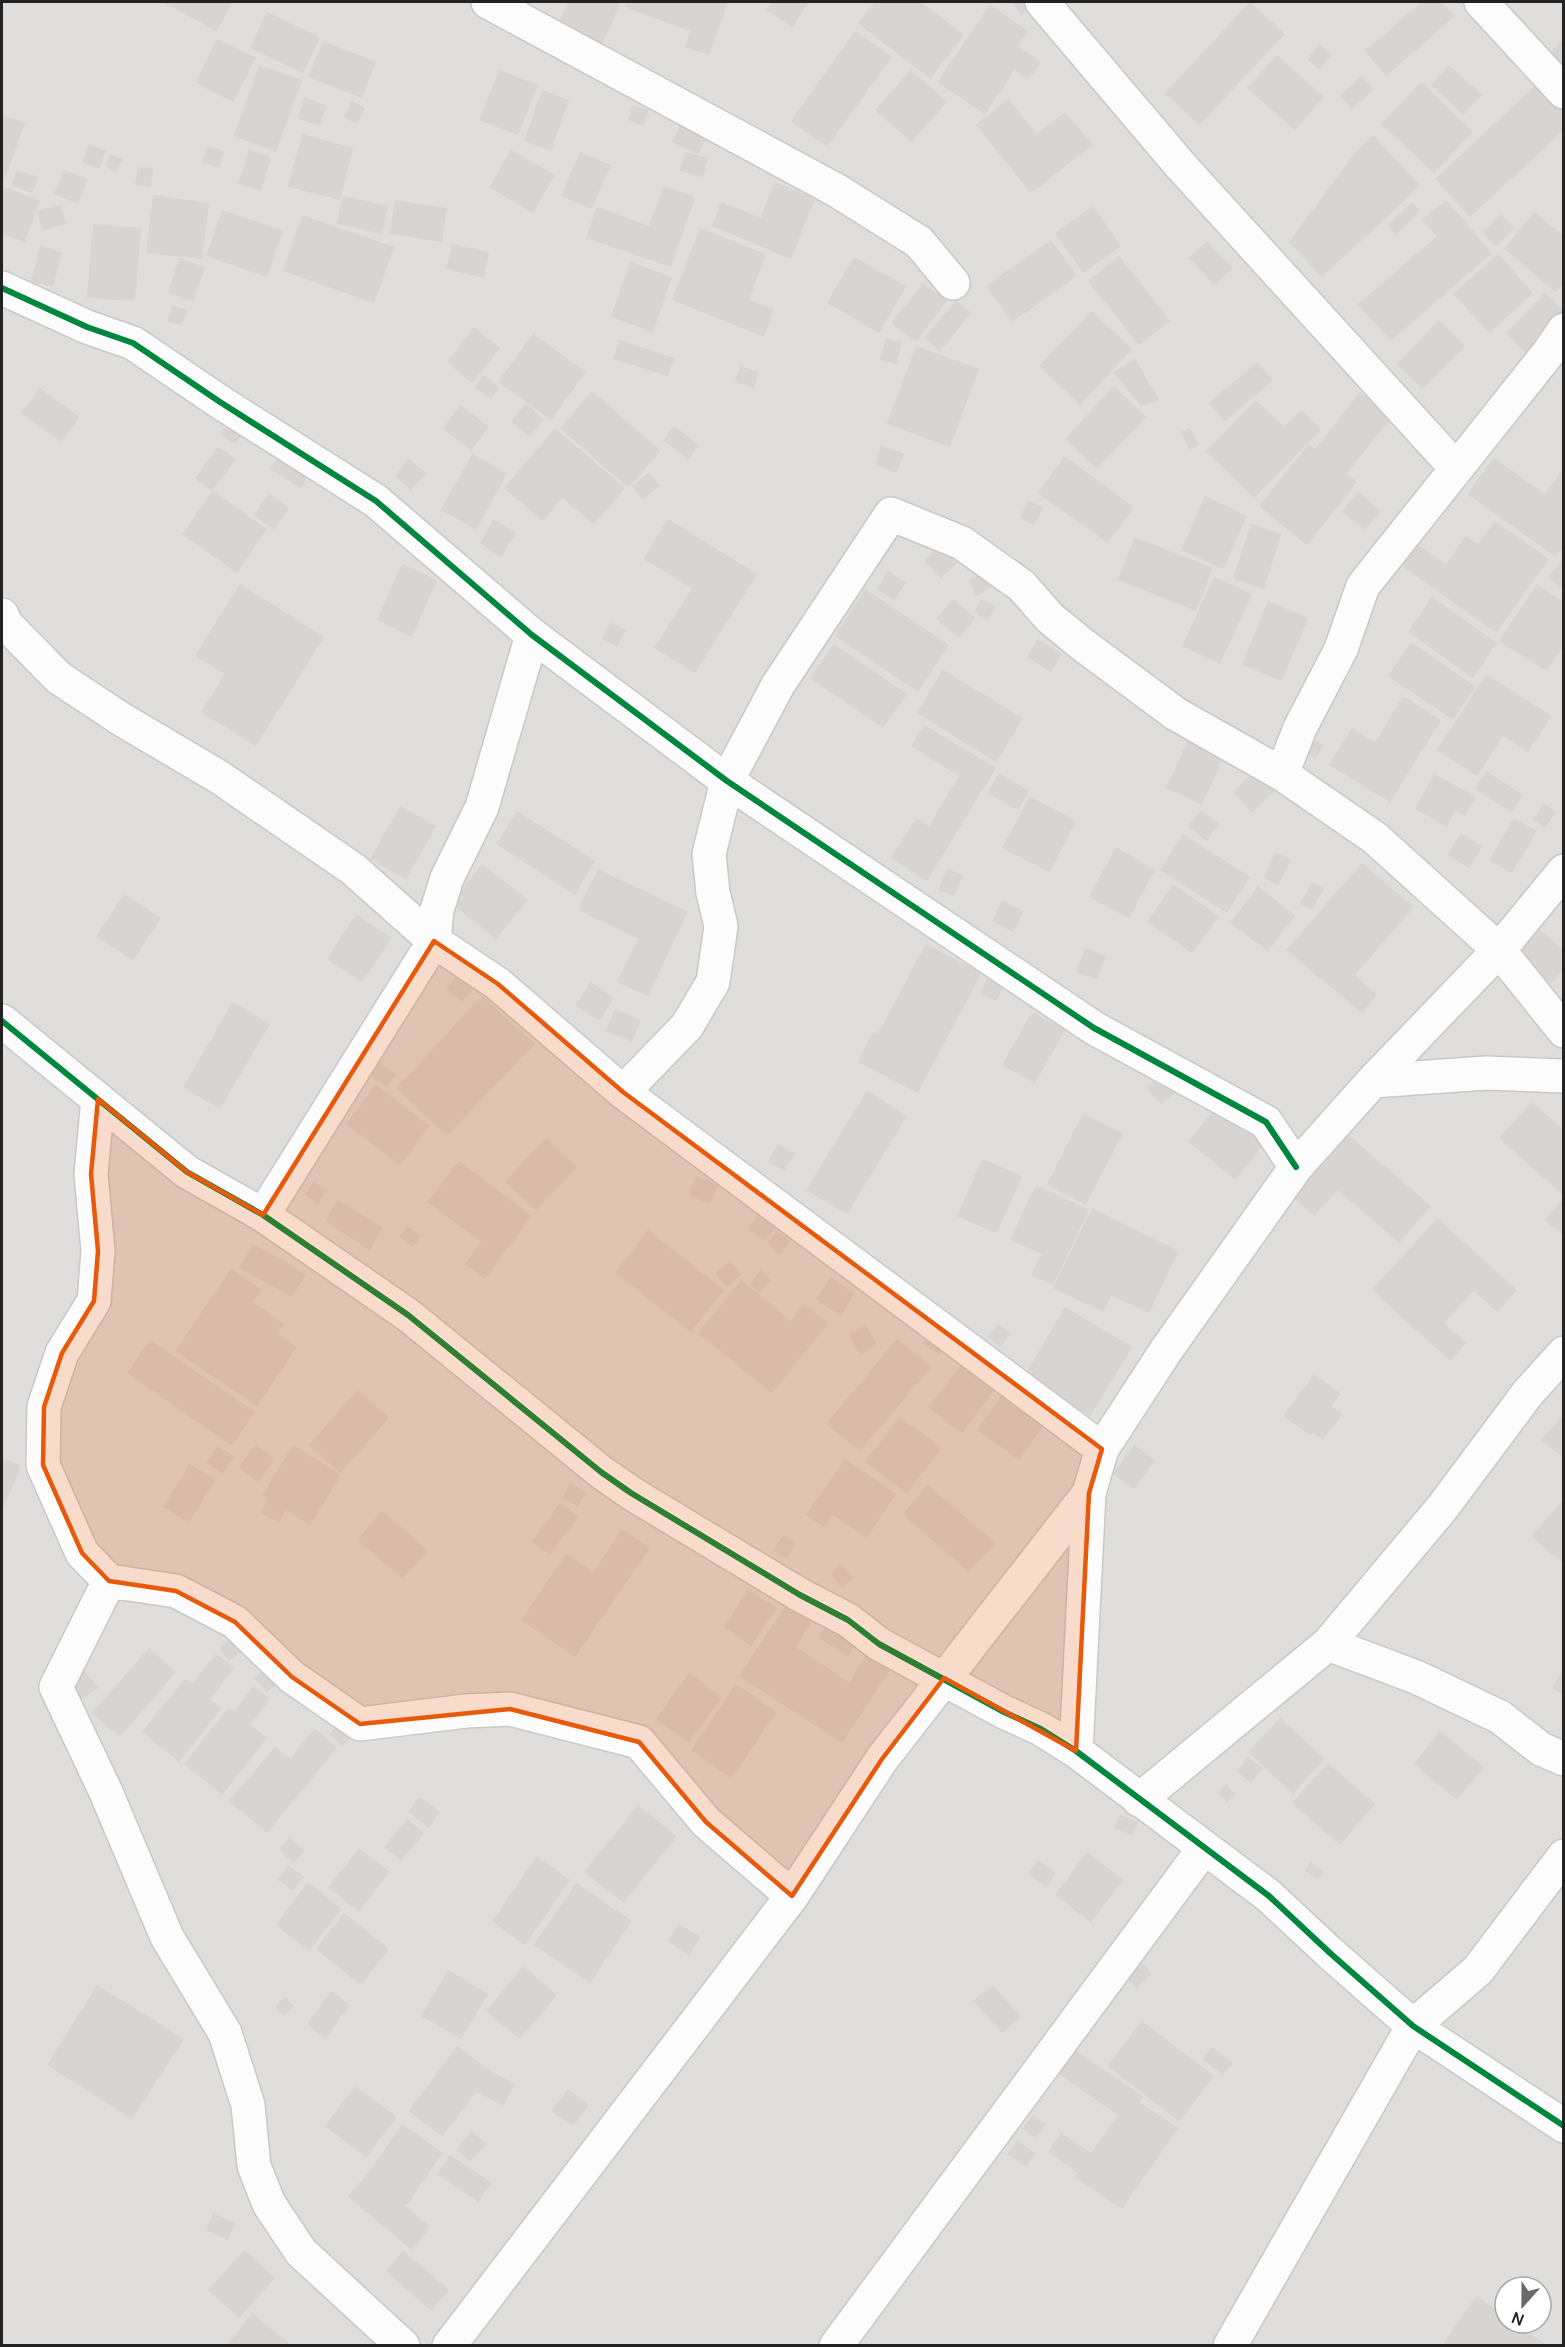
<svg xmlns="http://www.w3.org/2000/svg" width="1565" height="2347" font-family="Manrope,sans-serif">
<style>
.residential{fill:#dfdedc;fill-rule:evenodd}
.building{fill:#d7d4d2}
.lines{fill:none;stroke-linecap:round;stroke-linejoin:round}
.street-casing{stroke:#c9c8c7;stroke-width:36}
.street{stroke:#fdfcfc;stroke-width:33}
.cycleway-casing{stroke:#fff;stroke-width:10}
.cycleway{stroke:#00873e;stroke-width:6}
.marked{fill:#e8590c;fill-opacity:0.2;stroke:#e8590c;stroke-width:4.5;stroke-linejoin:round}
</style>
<rect width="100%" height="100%" fill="#f0eeeb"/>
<!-- residential -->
<path class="residential" d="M2 2H1563V2345L2 2346ZM1505 2287H1541V2323H1505Z"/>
<!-- building -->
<path class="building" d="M163 2H233L216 31Z
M568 2H621L600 49 556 30Z
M626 2H728L709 55 685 47 690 31 624 7Z
M772 2H809L792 27 766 10Z
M875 2H921L964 35 930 79 858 23Z
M1011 2H1034L1036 4 1021 15Z
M1250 2 1285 34 1199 125 1165 93Z
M1422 2H1441L1455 16 1386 76 1365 51Z
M990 5 1028 31 1018 46 1041 62 1028 80 1015 70 985 114 937 82Z
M267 12 320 37 303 73 250 48Z
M855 31 892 57 827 147 791 121Z
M217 39 256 58 233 102 196 83Z
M1564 39V62L1561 64 1550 53Z
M323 41 376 62 362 98 308 77Z
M1319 45 1331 55 1319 69 1307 60Z
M1277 55 1324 97 1295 130 1247 88Z
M259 65 302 80 276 152 234 136Z
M1449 65 1482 95 1463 115 1431 85Z
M499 70 538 85 518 135 479 120Z
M911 70 947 102 911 142 875 110Z
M1362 76 1374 89 1352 109 1340 96Z
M1421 82 1473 132 1434 173 1381 124Z
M1536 85 1564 114V130L1470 217 1435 179Z
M542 90 569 100 551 151 524 141Z
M305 97 327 106 319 126 297 118Z
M1008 99 1037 134 1065 112 1093 145 1031 193 976 125Z
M352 101 365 108 357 124 344 117Z
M633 105 649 110 643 126 628 120Z
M2 115 25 123 3 184 2 183Z
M681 123 707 135 698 154 672 142Z
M302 134 353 148 340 200 288 187Z
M1373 135 1420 186 1322 277 1289 242 1355 153Z
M89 144 106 151 99 169 82 162Z
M208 146 224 151 219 168 202 162Z
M249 150 271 157 261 191 238 184Z
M511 150 555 175 533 213 489 187Z
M580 152 611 165 591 209 561 196Z
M685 152 708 158 703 177 680 171Z
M110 154 122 159 116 172 105 166Z
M138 167 153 168 151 186 135 185Z
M17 170 38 177 32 193 11 185Z
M64 170 88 179 78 204 54 194Z
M774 182 815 198 791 259 712 226 721 202 761 218Z
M2 186 40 201 25 242 2 234Z
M664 186 695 197 671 267 586 238 597 207 649 226Z
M153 195 209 203 202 259 146 253Z
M342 196 388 206 382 234 337 224Z
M395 200 447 208 442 242 390 234Z
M1446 200 1492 253 1391 341 1358 304 1437 236 1422 220Z
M1412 202 1420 211 1396 235 1388 225Z
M61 205 66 224 42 230 37 211Z
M1093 206 1121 246 1083 273 1055 233Z
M222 210 283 231 267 277 206 256Z
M1534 212 1564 236V283L1556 292 1504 249Z
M1501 214 1514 228 1496 247 1482 232Z
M302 215 394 247 374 303 283 271Z
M93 224 141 228 135 301 87 298Z
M700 228 766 254 749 300 774 309 764 337 672 300Z
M1051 240 1077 276 1012 322 986 286Z
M1207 241 1233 268 1214 285 1189 258Z
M452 244 489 252 484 278 446 269Z
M40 246 62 252 53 287 31 281Z
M1498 254 1533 293 1490 333 1453 294Z
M1119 256 1170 321 1139 345 1088 281Z
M854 257 906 286 879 333 827 303Z
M179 258 205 267 193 301 168 293Z
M630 262 672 277 653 332 611 317Z
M923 283 947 301 916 342 891 323Z
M1545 293 1564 310V313L1526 352 1506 333Z
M956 300 971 313 940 351 924 338Z
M173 305 187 310 182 326 167 321Z
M1092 311 1132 349 1080 405 1039 366Z
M1439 320 1465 346 1422 389 1397 364Z
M474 327 500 348 472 383 447 362Z
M533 334 586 372 551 420 498 382Z
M886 338 902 342 896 364 880 360Z
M619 340 674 358 668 376 613 359Z
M916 346 979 369 950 447 887 424Z
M1135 359 1159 400 1141 406 1113 372Z
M1257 362 1273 380 1225 421 1209 403Z
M740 366 759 372 754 388 735 382Z
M484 375 499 388 491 399 474 387Z
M1114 386 1146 417 1097 469 1065 439Z
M40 388 79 417 61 442 21 413Z
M592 391 661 451 628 488 560 428Z
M1360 392 1391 418 1346 474 1357 482 1307 545 1259 506 1309 444 1315 449Z
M1256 400 1284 427 1301 410 1321 430 1254 498 1206 451Z
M526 403 544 420 529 437 511 421Z
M460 405 489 427 471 450 443 429Z
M230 419 245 429 235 444 220 434Z
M674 426 699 445 688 459 663 440Z
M555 428 625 488 594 524 562 498 543 521 504 488Z
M1190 428 1199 445 1190 450 1181 432Z
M881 446 904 453 897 473 875 465Z
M218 447 236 459 212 491 195 478Z
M281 452 311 471 301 488 270 469Z
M472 454 507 473 476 530 441 510Z
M1064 456 1134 507 1108 543 1038 493Z
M1494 458 1545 494 1564 467V546L1556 557 1467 494Z
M409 459 426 473 411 490 395 476Z
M649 472 659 486 643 500 632 486Z
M213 491 267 529 237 573 182 534Z
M1358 492 1381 511 1365 530 1342 512Z
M269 493 289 508 274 530 254 515Z
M1205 496 1247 516 1223 569 1181 550Z
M1028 501 1043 507 1034 525 1020 518Z
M494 519 516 533 501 557 480 543Z
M668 519 757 574 695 673 654 648 692 588 643 559Z
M1495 521 1549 559 1496 633 1393 559 1408 538 1446 564 1466 536 1478 544Z
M1251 524 1281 534 1264 589 1233 579Z
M1134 537 1213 568 1196 611 1118 580Z
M941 545 958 562 941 578 924 561Z
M1564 557V590L1548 578Z
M402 564 437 580 412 637 377 620Z
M888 571 906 583 894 600 877 589Z
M983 573 991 588 976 596 969 580Z
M1214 577 1252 594 1220 664 1182 646Z
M240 584 324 637 256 746 201 712 225 674 195 656Z
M1537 584 1564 602V646L1546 671 1499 641Z
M865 589 949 645 918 692 835 636Z
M1432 597 1497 643 1473 678 1408 632Z
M953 599 975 618 959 638 936 619Z
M980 599 995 606 989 620 974 613Z
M1268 601 1308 618 1282 681 1242 665Z
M611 622 626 630 617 647 602 639Z
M1038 639 1062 654 1051 672 1027 657Z
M1411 642 1476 687 1453 720 1388 676Z
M834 644 907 694 883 728 810 678Z
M943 670 1023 718 996 762 917 713Z
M1486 674 1552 716 1528 752 1503 736 1477 776 1437 750Z
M1403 696 1441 720 1390 802 1329 765 1352 728 1375 742Z
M924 725 996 768 927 881 891 858 916 818 929 826 959 776 911 746Z
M1309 736 1324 746 1315 759 1300 749Z
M1188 740 1224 756 1202 805 1166 788Z
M1259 768 1278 788 1252 813 1233 792Z
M1486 771 1523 795 1511 812 1475 789Z
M999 773 1029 791 1018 810 987 793Z
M1434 774 1476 796 1465 816 1455 811 1447 827 1415 809Z
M1030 796 1076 821 1050 872 1002 848Z
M1544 804 1556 812 1545 828 1533 820Z
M400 806 436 826 406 879 370 859Z
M1201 810 1219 824 1207 841 1188 827Z
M517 811 595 861 575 895 496 844Z
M1514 818 1537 831 1512 873 1489 860Z
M1461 833 1482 846 1469 868 1447 855Z
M1183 834 1250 877 1227 913 1160 870Z
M1116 847 1155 870 1129 918 1089 897Z
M1275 852 1291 860 1278 886 1264 878Z
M1362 863 1414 907 1355 975 1377 995 1362 1013 1286 950Z
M482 864 528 900 496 939 451 903Z
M598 869 688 912 648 996 617 982 638 939 578 910Z
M947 869 963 875 954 896 938 890Z
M1313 882 1324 889 1311 910 1300 903Z
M1173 884 1219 916 1192 953 1147 922Z
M1258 886 1295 916 1268 951 1230 923Z
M124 894 161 918 133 960 96 937Z
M1002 901 1024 911 1013 932 992 921Z
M356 914 392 938 362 982 327 959Z
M1537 928 1564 950V969L1551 984 1515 954Z
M926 944 981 973 918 1093 858 1062 873 1032 878 1033Z
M1085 948 1106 956 1097 979 1076 972Z
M458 975 474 988 462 1002 446 989Z
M987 978 1004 985 996 1001 980 994Z
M591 982 614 998 599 1021 575 1005Z
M482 996 535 1044 447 1136 396 1088Z
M233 1002 270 1024 220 1109 183 1087Z
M615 1009 641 1020 632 1042 606 1031Z
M1032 1012 1065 1030 1035 1083 1002 1065Z
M380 1062 396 1075 386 1087 370 1075Z
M1160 1076 1175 1093 1161 1104 1146 1088Z
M376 1085 430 1126 400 1165 346 1124Z
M867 1091 907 1116 847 1214 806 1190Z
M1532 1102 1564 1130V1196L1499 1138Z
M1218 1106 1264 1144 1235 1180 1188 1141Z
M1083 1113 1123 1133 1086 1205 1047 1185Z
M1348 1135 1431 1206 1399 1243 1338 1190 1314 1216 1293 1197Z
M546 1138 577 1167 536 1210 505 1182Z
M778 1144 795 1153 784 1171 768 1162Z
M982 1159 1022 1176 997 1233 957 1216Z
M459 1161 532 1216 485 1279 465 1264 481 1242 427 1202Z
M696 1176 718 1185 710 1204 689 1195Z
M314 1181 327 1191 317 1204 305 1194Z
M1036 1185 1089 1210 1053 1285 1031 1275 1042 1254 1010 1240Z
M338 1200 383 1228 369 1250 325 1221Z
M1560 1201 1564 1204V1236L1545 1220Z
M1092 1208 1179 1251 1149 1313 1111 1295 1103 1312 1053 1288Z
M762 1211 778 1224 765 1241 748 1229Z
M1437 1218 1517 1290 1497 1312 1474 1291 1444 1323 1466 1343 1450 1361 1372 1290Z
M407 1226 421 1236 413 1247 399 1237Z
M648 1230 724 1290 691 1332 615 1273Z
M777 1231 790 1241 780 1255 767 1244Z
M253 1244 306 1274 292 1297 240 1268Z
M730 1261 742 1274 727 1287 715 1274Z
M231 1269 262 1290 253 1302 284 1324 277 1333 297 1347 257 1406 175 1351Z
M760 1270 771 1279 761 1293 750 1285Z
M831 1277 855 1294 840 1316 816 1299Z
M741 1280 791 1321 804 1304 828 1323 772 1393 698 1333Z
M1065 1307 1132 1347 1090 1416 1024 1377Z
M998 1324 1011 1333 1000 1347 988 1337Z
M866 1325 877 1345 860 1355 849 1334Z
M932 1331 949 1342 940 1355 923 1343Z
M897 1339 931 1367 860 1451 826 1424Z
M150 1340 255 1412 232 1446 127 1373Z
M964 1361 998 1385 962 1433 928 1408Z
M1314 1374 1341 1394 1331 1406 1343 1414 1323 1440 1313 1433 1310 1435 1283 1416Z
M358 1390 389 1418 340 1473 309 1445Z
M1005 1391 1047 1421 1019 1460 977 1430Z
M1564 1414V1458L1541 1440Z
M900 1417 942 1448 906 1494 865 1461Z
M256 1444 275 1459 258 1482 239 1467Z
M293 1445 341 1475 310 1525 286 1510 279 1523 260 1512 268 1499 262 1495Z
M1134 1445 1155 1460 1134 1489 1113 1474Z
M218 1446 235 1457 222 1474 206 1462Z
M2 1457 21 1466 2 1511Z
M845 1459 896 1494 867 1538 833 1515 825 1528 806 1515Z
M190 1464 215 1480 189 1523 163 1507Z
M570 1483 586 1493 577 1506 562 1497Z
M928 1485 995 1543 968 1572 903 1514Z
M1564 1499V1564L1531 1536Z
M560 1503 579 1516 550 1555 532 1542Z
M382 1511 428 1550 403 1579 357 1540Z
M622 1529 650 1548 575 1657 521 1620 566 1554 593 1572Z
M783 1535 796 1543 787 1558 773 1550Z
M842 1564 854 1577 842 1588 831 1574Z
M749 1589 777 1608 751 1646 724 1627Z
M789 1601 815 1618 796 1647 849 1682 867 1654 890 1670 842 1743 739 1676Z
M826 1626 855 1646 848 1657 818 1637Z
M229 1639 241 1652 229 1661 219 1648Z
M149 1648 176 1672 120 1737 92 1713Z
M216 1654 234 1668 210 1699 222 1708 179 1762 142 1732 185 1679 192 1684Z
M268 1665 282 1679 267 1692 254 1678Z
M1564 1668V1695L1552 1688Z
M83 1669 98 1688 81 1700 67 1681Z
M689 1673 722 1697 689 1743 656 1719Z
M736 1684 777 1712 731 1778 691 1750Z
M254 1686 270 1699 250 1725 267 1738 222 1795 184 1764 228 1708 234 1711Z
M346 1718 359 1730 342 1746 329 1734Z
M1280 1718 1325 1759 1293 1794 1248 1752Z
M315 1728 337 1748 267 1833 229 1801 275 1747 290 1759Z
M1440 1731 1484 1767 1457 1800 1414 1764Z
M1248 1757 1263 1768 1251 1783 1237 1772Z
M1328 1763 1375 1804 1340 1845 1292 1803Z
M1226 1784 1235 1794 1227 1802 1218 1793Z
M419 1797 440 1812 429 1828 408 1812Z
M638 1805 677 1836 623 1903 584 1872Z
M1120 1815 1138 1822 1132 1835 1114 1828Z
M408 1819 424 1833 401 1861 384 1847Z
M290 1837 305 1851 293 1863 279 1849Z
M359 1848 390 1872 359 1911 328 1888Z
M1087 1852 1123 1880 1091 1922 1055 1895Z
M537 1856 570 1880 525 1945 492 1921Z
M1038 1860 1056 1873 1046 1887 1028 1874Z
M1311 1862 1323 1872 1317 1880 1304 1870Z
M289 1865 304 1877 293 1891 278 1880Z
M308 1882 342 1909 309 1951 276 1925Z
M576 1883 632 1921 590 1983 534 1945Z
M344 1913 389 1949 361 1985 316 1949Z
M679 1924 701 1937 689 1955 668 1941Z
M1138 1960 1152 1973 1137 1988 1123 1975Z
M523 1966 557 1995 520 2039 486 2011Z
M448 1970 488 1994 461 2039 421 2016Z
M97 1985 184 2039 132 2119 47 2065Z
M993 1985 1021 2017 1002 2033 973 2001Z
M331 1991 350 2005 325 2039 307 2024Z
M285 1997 294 2006 284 2016 275 2006Z
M1142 2021 1214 2076 1179 2121 1107 2066Z
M457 2046 491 2071 515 2084 503 2106 476 2092 442 2137 409 2111Z
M1212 2047 1233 2063 1223 2075 1202 2059Z
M1073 2049 1143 2096 1139 2102 1178 2128 1122 2209 1075 2177 1078 2173 1048 2152 1061 2133 1091 2153 1118 2115 1057 2073Z
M355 2086 397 2117 366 2157 325 2126Z
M568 2089 589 2105 573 2126 551 2111Z
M1033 2115 1046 2124 1036 2138 1022 2129Z
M402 2124 443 2153 406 2206 430 2227 412 2250 347 2196 367 2175Z
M472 2131 487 2144 470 2161 456 2149Z
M1017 2140 1035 2153 1026 2167 1008 2154Z
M450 2155 492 2183 478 2202 437 2174Z
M213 2213 235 2223 228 2240 206 2230Z
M244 2250 275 2278 239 2318 208 2290Z
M403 2251 449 2290 431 2311 386 2271Z
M1476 2296 1505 2316V2323H1515L1548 2346H1442Z
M252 2313 292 2346H226Z"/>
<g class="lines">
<defs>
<path id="street" d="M488 2 836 190 919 242 953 283
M1042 2 1181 166 1455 467
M1481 2 1564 92
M2 288 87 327 133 343 220 402 376 501 532 635 727 781 1094 1028 1266 1122 1296 1167
M2 615 6 624 59 678 121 719 219 777 353 869 434 941 498 984 623 1092 1102 1449
M1282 774 1300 728 1341 649 1363 586 1549 352 1564 330
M2 1021 187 1172 263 1215 408 1315 601 1472 631 1493 800 1595 848 1620 879 1644 1004 1712 1041 1729 1076 1751 1269 1896 1330 1953 1413 2026 1564 2126
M1373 1081 1486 1073 1564 1076
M623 1092 687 1026 713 982 721 926 713 893 709 854 727 781 778 685 891 514 962 543 1022 586 1050 618 1083 645 1176 714 1282 774 1375 838 1499 950 1564 1031
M98 1099 91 1174 98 1251 94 1301 62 1353 44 1407 43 1465 82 1553 109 1581 56 1687 105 1790 167 1937 225 2033 248 2105 254 2166 269 2204 301 2252 403 2346
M263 1215 434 941 437 910 447 878 482 807 532 635
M109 1581 176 1591 235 1622 292 1677 360 1724 466 1711 510 1709 639 1742 706 1822 792 1896
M1328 1644 1416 1677 1500 1717 1541 1749 1564 1759
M1076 1751 1089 1493 1102 1449 1167 1349 1296 1167 1373 1081 1499 950 1564 871
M1139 1800 1328 1644 1442 1508 1527 1394 1564 1353
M449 2346 792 1896 882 1759 1089 1493
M836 2346 1204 1848
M1230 2346 1413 2026 1478 1970 1564 1856"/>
</defs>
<!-- street casing -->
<use href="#street" class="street-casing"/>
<!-- street -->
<use href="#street" class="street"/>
<defs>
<path id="cycleway" d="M2 288 87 327 133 343 220 402 376 501 532 635 727 781 1094 1028 1266 1122 1296 1167
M2 1021 187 1172 263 1215 408 1315 601 1472 631 1493 800 1595 848 1620 879 1644 1004 1712 1041 1729 1076 1751 1269 1896 1330 1953 1413 2026 1564 2126"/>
</defs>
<!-- cycleway casing -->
<use href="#cycleway" class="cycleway-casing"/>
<!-- cycleway -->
<use href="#cycleway" class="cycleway"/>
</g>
<!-- marked area -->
<path class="marked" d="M434 941 498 984 623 1092 1102 1449 1089 1493 1076 1751 944 1678 882 1759 792 1896 706 1822 639 1742 510 1709 360 1724 292 1677 235 1622 176 1591 109 1581 82 1553 43 1465 44 1407 62 1353 94 1301 98 1251 91 1174 98 1099 187 1172 263 1215Z"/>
<!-- border -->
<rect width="1565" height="2347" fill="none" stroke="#222222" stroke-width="6"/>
<!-- north arrow -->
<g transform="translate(1523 2305) rotate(201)"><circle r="28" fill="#ffffff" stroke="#a7a7a7" stroke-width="1.5"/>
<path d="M0-4.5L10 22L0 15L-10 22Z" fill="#6a6968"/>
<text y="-9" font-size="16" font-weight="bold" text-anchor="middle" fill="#222222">N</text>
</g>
</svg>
